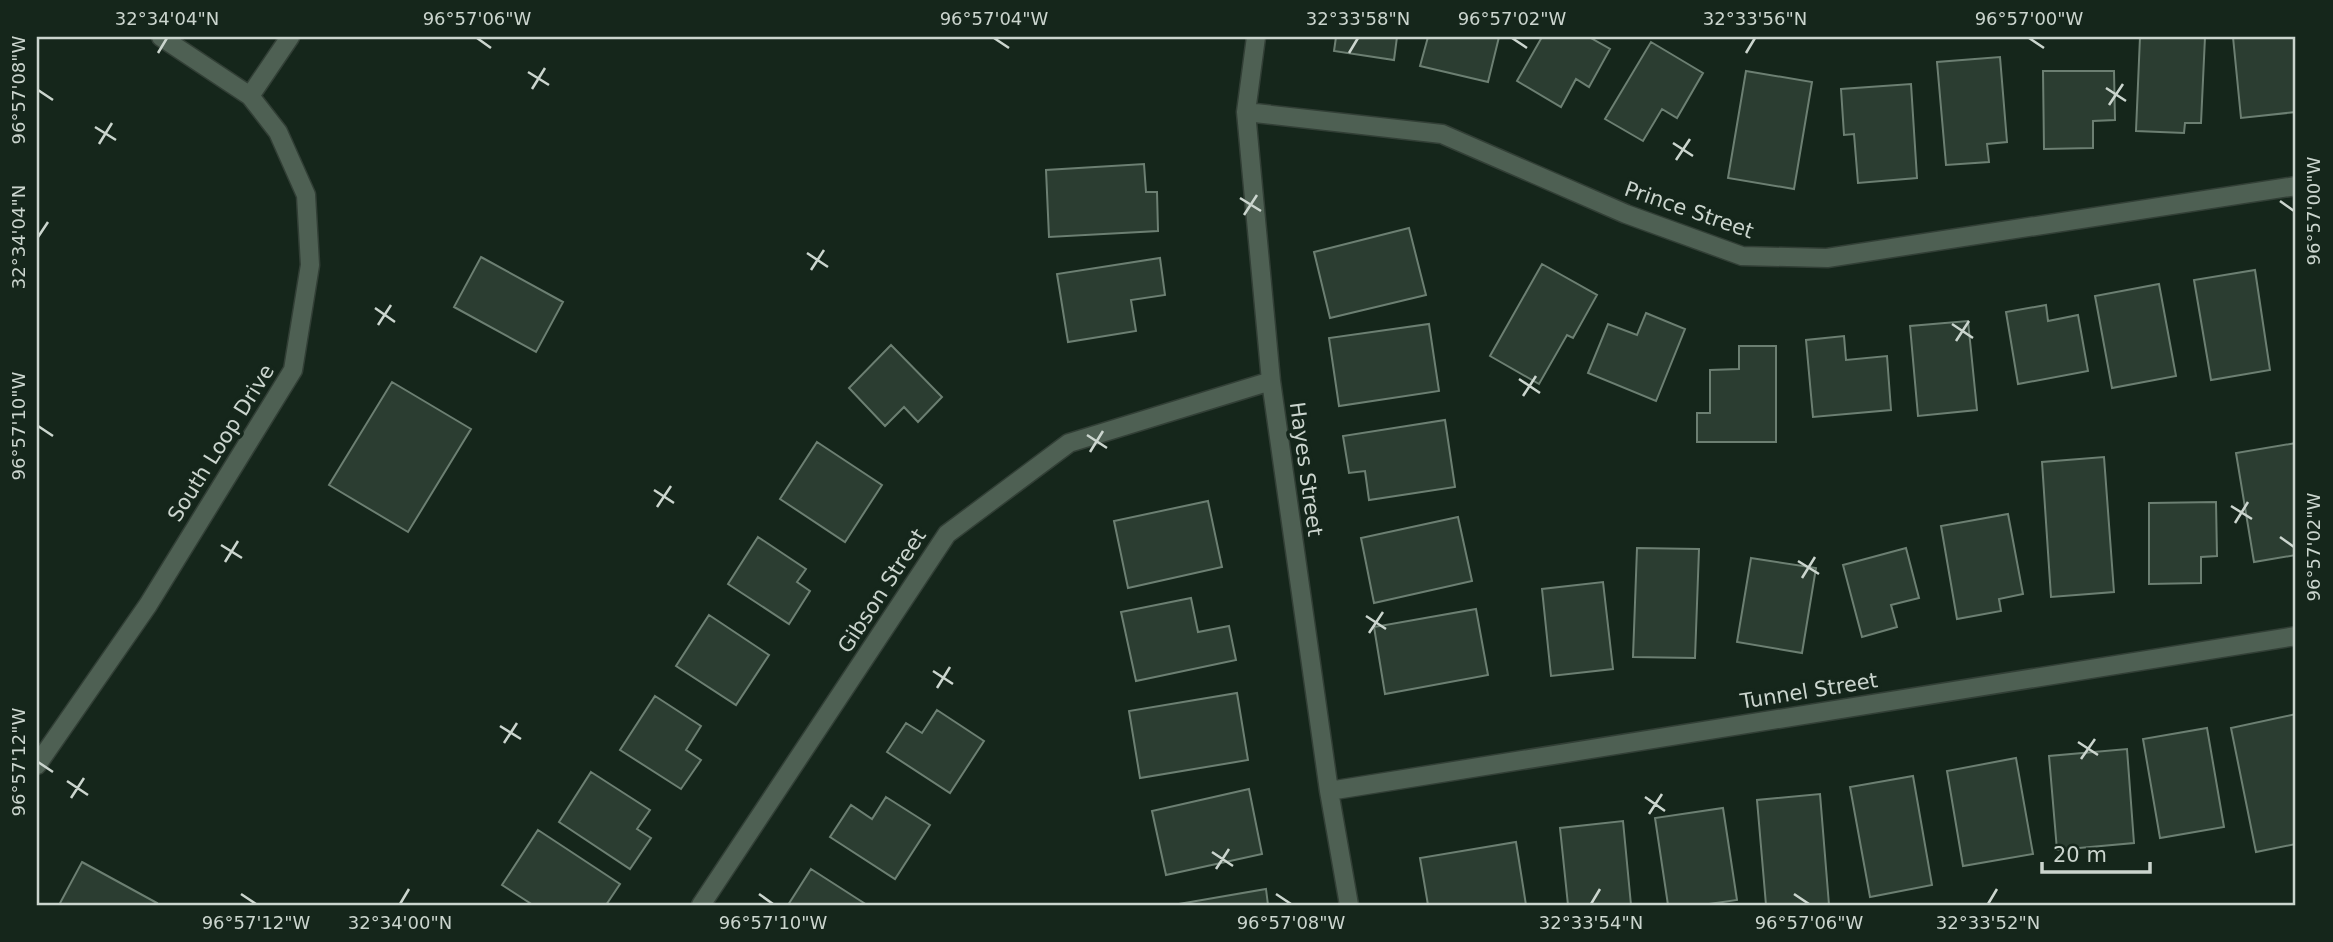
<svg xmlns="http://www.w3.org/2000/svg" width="2333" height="942" font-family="'DejaVu Sans',sans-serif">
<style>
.building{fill:#2b3d31;stroke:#6c7f72;stroke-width:2}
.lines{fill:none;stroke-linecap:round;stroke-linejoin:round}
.service-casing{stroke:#323f36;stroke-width:21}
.minor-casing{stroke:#323f36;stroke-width:21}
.service{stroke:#4e6053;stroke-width:18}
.minor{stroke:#4e6053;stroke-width:18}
.ticks{fill:none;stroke:#cbd5ce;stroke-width:2.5}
.labels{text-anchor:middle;stroke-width:7;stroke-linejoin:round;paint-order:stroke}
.street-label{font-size:21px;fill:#cbd5ce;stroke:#15261b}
.neatline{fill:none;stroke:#cbd5ce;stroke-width:2.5}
.ticks-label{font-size:18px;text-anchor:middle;fill:#cbd5ce}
</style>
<rect width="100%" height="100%" fill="#15261b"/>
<!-- building -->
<path class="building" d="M1336 37H1397L1394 60 1334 51Z
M1428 37H1499L1488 82 1420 66Z
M1542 37H1589L1610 49 1589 87 1576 79 1561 107 1517 81Z
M2140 37H2205L2201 123H2185L2184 133 2136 131Z
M2233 37H2296V112L2241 118Z
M1651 42 1703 73 1677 118 1662 109 1643 141 1605 119Z
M2000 57 2007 142 1987 144 1989 162 1946 165 1937 62Z
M1746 71 1812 82 1794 189 1728 178Z
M2043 71H2114L2115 120 2093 121V148L2044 149Z
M1911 84 1917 178 1858 183 1854 134 1844 135 1841 89Z
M1144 164 1146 192H1157L1158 231 1049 237 1046 170Z
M1409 228 1426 295 1330 318 1314 252Z
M481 257 563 302 536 352 454 307Z
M1160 258 1165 295 1131 300 1136 331 1068 342 1057 274Z
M1542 264 1597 295 1573 338 1567 335 1539 384 1490 356Z
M2255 270 2270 370 2211 380 2194 280Z
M2159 284 2176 376 2112 388 2095 296Z
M2046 305 2048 321 2078 315 2088 371 2018 384 2006 312Z
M1646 313 1685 329 1656 401 1588 373 1608 324 1637 335Z
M1968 321 1977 410 1918 416 1910 326Z
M1429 324 1439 391 1339 406 1329 338Z
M1844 336 1846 360 1887 356 1891 410 1813 417 1806 340Z
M891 345 942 397 918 422 904 407 885 426 849 388Z
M1739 346H1776V442H1697V413H1710V370L1739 369Z
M392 382 471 429 408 532 329 485Z
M1445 420 1455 487 1369 500 1365 471 1349 473 1343 436Z
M817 442 882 485 845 542 780 499Z
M2296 443V555L2254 562 2236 453Z
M2104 457 2114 592 2051 597 2042 462Z
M1208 501 1222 567 1128 588 1114 521Z
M2216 502 2217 556 2201 557V583L2149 584V503Z
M2008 514 2023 594 1999 599 2001 611 1957 619 1941 526Z
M1458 517 1472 581 1374 603 1361 538Z
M758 537 806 569 797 582 810 591 789 624 728 584Z
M1637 548 1699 549 1695 658 1633 657Z
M1906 548 1919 598 1891 605 1897 627 1862 637 1843 565Z
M1751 558 1816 568 1802 653 1737 642Z
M1603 582 1613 669 1551 676 1542 589Z
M1191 598 1198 632 1229 626 1236 660 1136 681 1121 612Z
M1476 609 1488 675 1385 694 1374 627Z
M709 615 769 655 736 705 676 666Z
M1237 693 1248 760 1140 778 1129 711Z
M655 696 701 726 686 750 701 760 681 789 620 750Z
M937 710 984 741 950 793 887 752 906 723 922 733Z
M2296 714V844L2256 852 2231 728Z
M2207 728 2224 827 2160 838 2143 739Z
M2127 749 2134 843 2057 850 2049 756Z
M2016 758 2033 854 1963 866 1947 771Z
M591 772 650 810 637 829 651 838 630 869 559 822Z
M1913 776 1932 885 1870 897 1850 787Z
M1249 789 1262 854 1166 875 1152 811Z
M1820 794 1829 905H1766L1757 800Z
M886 797 930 825 895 879 830 837 851 805 872 819Z
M1723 808 1737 900 1702 905H1668L1655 818Z
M1623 821 1631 905H1568L1560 828Z
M538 830 620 884 606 905H533L502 885Z
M1516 842 1526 905H1428L1420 858Z
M82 862 157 903 156 905H59Z
M811 869 867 905H788Z
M1266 889 1268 905H1173Z"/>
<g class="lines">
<defs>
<path id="service" d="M250 96 290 37
M37 765 148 605 293 370 310 265 306 195 278 132 250 96 161 37"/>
<path id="minor" d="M1256 37 1246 112 1271 381 1329 791 1349 905
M1246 112 1442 134 1626 214 1742 256 1827 258 2296 186
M1329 791 2296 636
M701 905 947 534 1069 443 1271 381"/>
</defs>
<!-- service casing -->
<use href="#service" class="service-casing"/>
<!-- minor casing -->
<use href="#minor" class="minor-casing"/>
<!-- service -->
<use href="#service" class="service"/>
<!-- minor -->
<use href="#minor" class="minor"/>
</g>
<!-- ticks -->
<path class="ticks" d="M477 38 491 48M994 38 1009 48M1512 38 1527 48M2029 38 2044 48M158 53 167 38M1349 53 1358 38M1746 53 1755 38M528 72 549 85M2106 88 2126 101M532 89 545 68M38 90 53 100M2109 105 2123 84M95 127 116 140M1673 143 1693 156M99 144 112 123M1676 160 1690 139M1240 198 1261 211M2280 201 2294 211M1244 215 1257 195M38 237 48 222M807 253 828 267M811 270 824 250M375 308 395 322M1952 324 1973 338M378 325 391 305M1956 341 1969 321M1519 379 1540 393M1523 396 1536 376M38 426 53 436M1087 435 1107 448M1090 452 1103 431M654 490 674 503M2231 506 2252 519M657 507 671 486M2235 523 2248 502M2280 537 2294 547M221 545 242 558M1798 561 1819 574M225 562 238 541M1802 578 1815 557M1366 616 1386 629M1369 633 1383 612M933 671 953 684M937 688 950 667M500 726 521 739M2078 742 2098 755M504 743 517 723M2081 759 2095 739M38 762 53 772M67 781 88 795M1645 797 1665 811M71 798 84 778M1649 814 1662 794M1212 852 1233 866M1216 869 1229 849M241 894 256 904M759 894 773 904M1276 894 1291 904M1794 894 1809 904M400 904 409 889M1591 904 1600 889M1988 904 1997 889"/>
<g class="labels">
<!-- street labels -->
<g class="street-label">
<text transform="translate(1689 210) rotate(19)" y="7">Prince Street</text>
<text transform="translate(221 443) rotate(-58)" y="7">South Loop Drive</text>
<text transform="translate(1306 469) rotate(82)" y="7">Hayes Street</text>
<text transform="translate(882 591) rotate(-57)" y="7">Gibson Street</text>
<text transform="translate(1809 691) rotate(-9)" y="7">Tunnel Street</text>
</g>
</g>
<!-- border -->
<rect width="2333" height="942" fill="none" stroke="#15261b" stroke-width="77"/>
<!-- scale -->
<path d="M2042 862v10h108v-10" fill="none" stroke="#cbd5ce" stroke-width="3.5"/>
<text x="2053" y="862" font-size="21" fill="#cbd5ce" stroke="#15261b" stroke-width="5" paint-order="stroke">20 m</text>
<rect x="38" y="38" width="2256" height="866" class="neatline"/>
<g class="ticks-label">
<text x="167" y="25">32°34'04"N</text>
<text x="477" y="25">96°57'06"W</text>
<text x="994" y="25">96°57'04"W</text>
<text x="1358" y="25">32°33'58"N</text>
<text x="1512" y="25">96°57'02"W</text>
<text x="1755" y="25">32°33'56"N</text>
<text x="2029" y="25">96°57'00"W</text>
<text transform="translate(19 90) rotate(-90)" y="6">96°57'08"W</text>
<text transform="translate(2314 211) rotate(-90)" y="6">96°57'00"W</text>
<text transform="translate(19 237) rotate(-90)" y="6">32°34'04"N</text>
<text transform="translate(19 426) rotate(-90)" y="6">96°57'10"W</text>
<text transform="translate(2314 547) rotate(-90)" y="6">96°57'02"W</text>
<text transform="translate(19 762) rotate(-90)" y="6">96°57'12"W</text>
<text x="256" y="929">96°57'12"W</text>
<text x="400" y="929">32°34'00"N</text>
<text x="773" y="929">96°57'10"W</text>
<text x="1291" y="929">96°57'08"W</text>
<text x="1591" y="929">32°33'54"N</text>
<text x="1809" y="929">96°57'06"W</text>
<text x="1988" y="929">32°33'52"N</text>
</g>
</svg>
